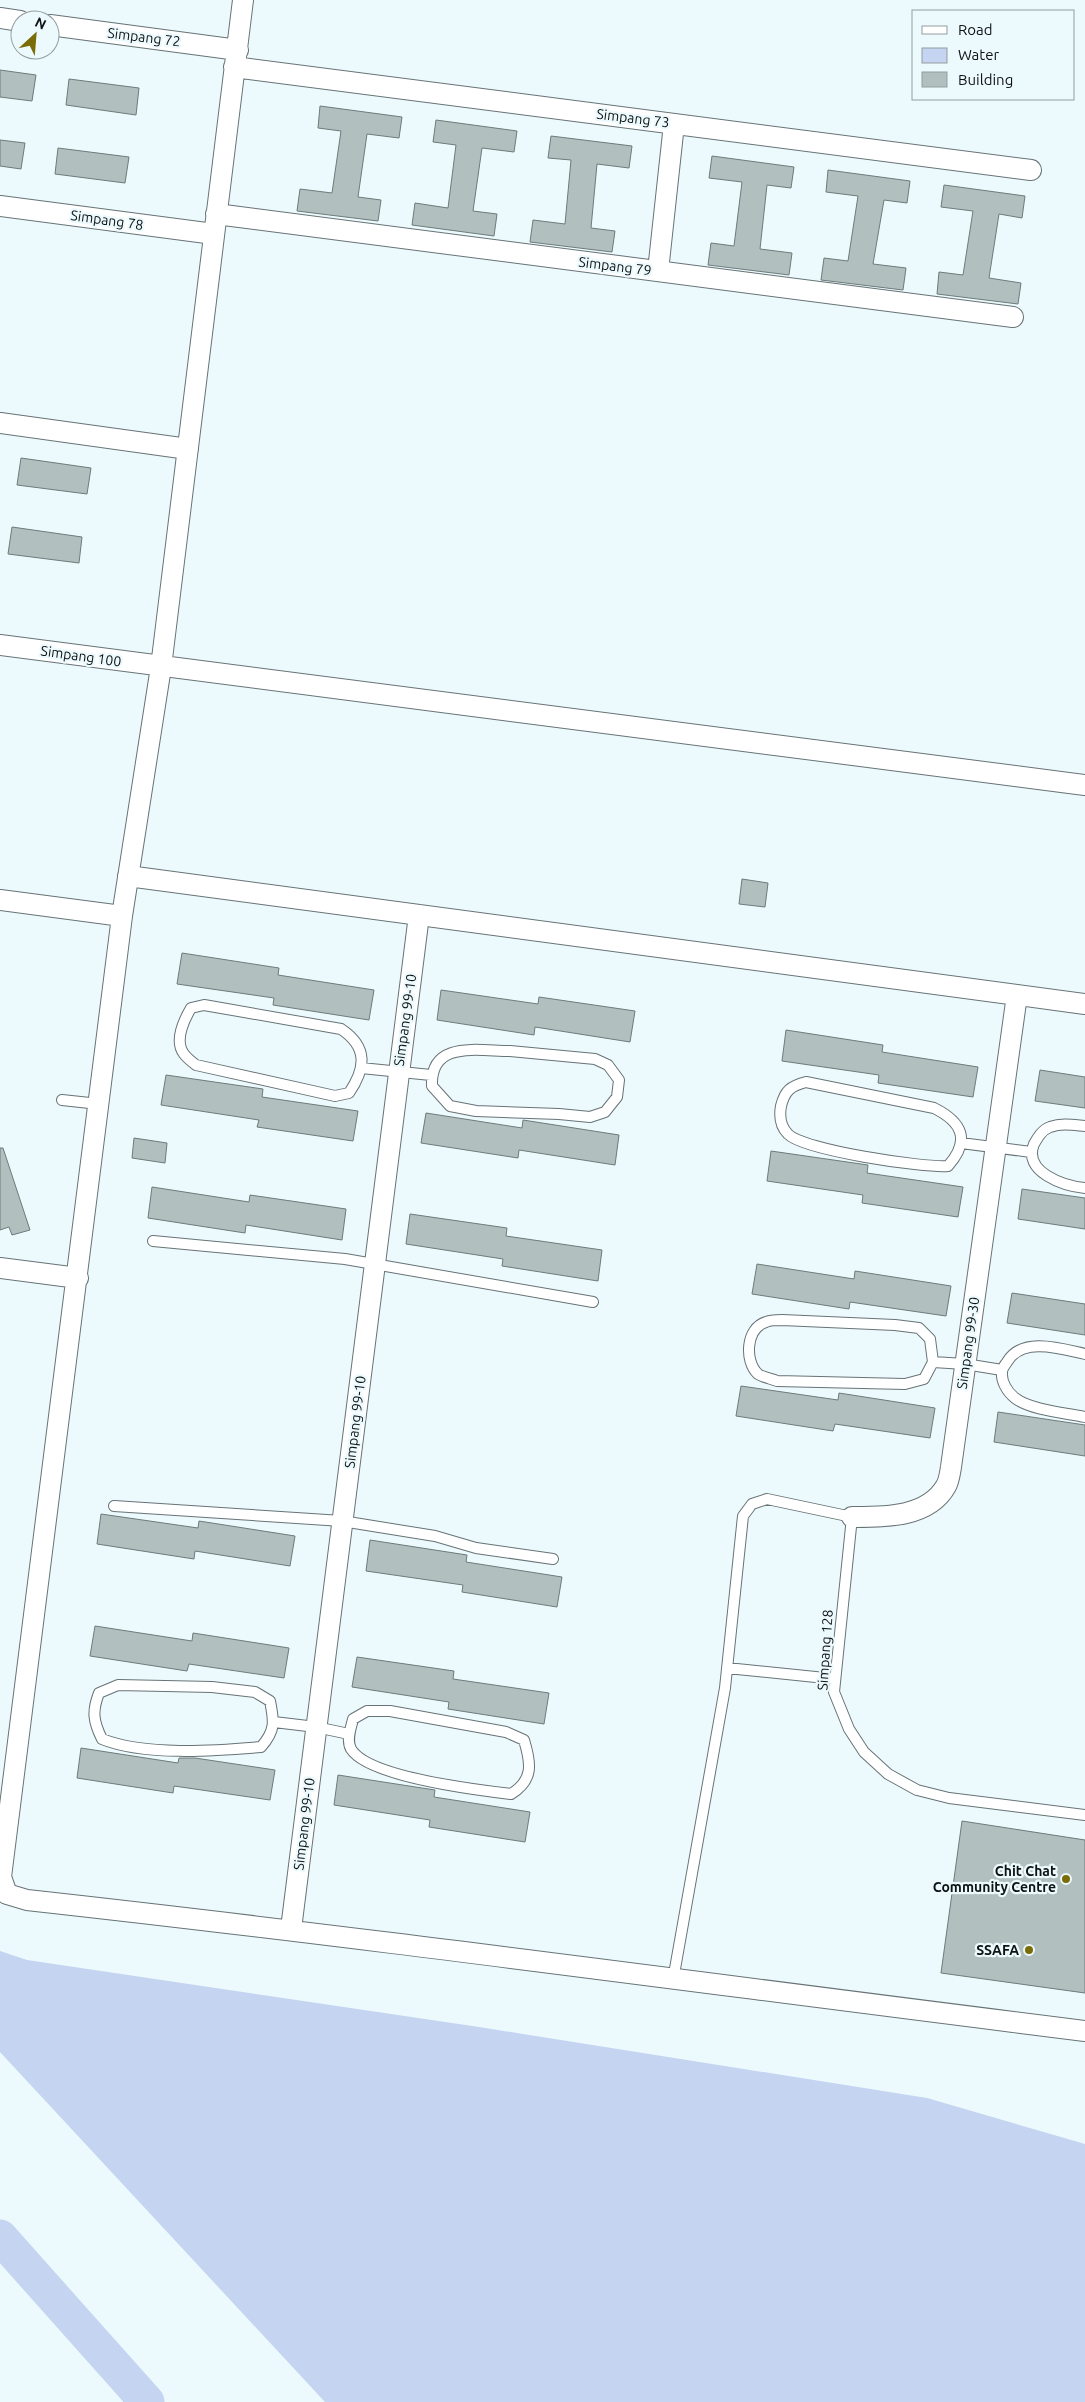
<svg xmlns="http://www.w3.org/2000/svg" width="1085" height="2402" font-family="Ubuntu,sans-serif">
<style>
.water{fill:#c5d4f1}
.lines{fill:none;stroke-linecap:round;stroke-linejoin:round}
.river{stroke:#c5d4f1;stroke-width:35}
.building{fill:#b2bfbf;stroke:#6e7b7a}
.lane-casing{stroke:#677376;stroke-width:12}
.street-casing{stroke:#677376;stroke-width:22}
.lane{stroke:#fff;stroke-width:10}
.street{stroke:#fff;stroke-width:20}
.poi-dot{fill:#7a6c06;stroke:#ecf9fd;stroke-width:2}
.labels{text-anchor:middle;stroke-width:4.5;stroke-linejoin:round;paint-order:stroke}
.street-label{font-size:14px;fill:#0e1314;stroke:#ecf9fd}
.poi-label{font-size:14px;font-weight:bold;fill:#0e1314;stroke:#ecf9fd;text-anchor:end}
</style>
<rect width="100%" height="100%" fill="#ecf9fd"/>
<!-- water -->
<path class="water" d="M0 1951 27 1960 479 2027 927 2098 1085 2144V2402H325L0 2052Z"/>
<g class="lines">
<!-- river -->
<path class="river" d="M0 2237 147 2402"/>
</g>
<!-- building -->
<path class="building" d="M0 70 36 75 32 101 0 97Z
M69 79 139 88 136 115 66 105Z
M320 106 402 117 399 138 367 134 358 197 381 200 378 221 297 211 300 189 332 193 341 131 318 128Z
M436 120 517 131 514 152 482 148 473 211 497 214 494 236 412 225 415 203 448 208 456 145 433 142Z
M551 136 632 146 629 168 597 164 591 228 615 231 612 252 530 242 533 220 565 224 571 160 548 158Z
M0 140 25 143 21 169 0 166Z
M58 148 129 157 125 183 55 174Z
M712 156 794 167 791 188 767 185 760 249 792 253 789 275 708 265 711 243 734 246 742 182 709 178Z
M828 170 910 181 907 203 884 200 873 264 906 268 903 290 821 280 824 258 848 261 858 196 826 192Z
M944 185 1025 196 1022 218 999 214 989 278 1021 283 1018 304 937 294 939 272 963 275 973 211 941 207Z
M21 458 91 468 87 494 17 485Z
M12 527 82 537 79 563 8 554Z
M742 879 768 883 765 907 739 904Z
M182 953 279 968 278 975 374 990 369 1020 273 1005 274 998 177 984Z
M441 990 538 1004 539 997 635 1011 630 1042 535 1027 534 1035 437 1020Z
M786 1030 883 1045 882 1052 978 1067 973 1097 878 1083 879 1075 782 1061Z
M1040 1070 1085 1077V1108L1035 1101Z
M166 1075 263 1089 262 1097 358 1111 353 1141 257 1127 259 1120 161 1105Z
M426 1113 522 1128 523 1120 619 1135 615 1165 519 1150 518 1158 421 1143Z
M134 1138 167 1143 165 1163 132 1158Z
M0 1148H3L30 1230 12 1235 9 1227 0 1230Z
M771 1151 868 1165 867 1173 963 1187 958 1217 862 1203 863 1195 767 1181Z
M152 1187 249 1202 250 1195 346 1209 342 1240 246 1225 245 1233 148 1218Z
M1022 1189 1085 1198V1229L1018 1219Z
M410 1214 507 1228 506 1236 602 1250 598 1281 502 1266 503 1259 406 1244Z
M757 1264 854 1279 855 1271 951 1286 946 1316 850 1302 849 1309 752 1294Z
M1012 1293 1085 1304V1335L1007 1323Z
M741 1386 838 1400 839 1393 935 1408 930 1438 835 1424 833 1431 736 1416Z
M998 1412 1085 1425V1456L994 1442Z
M101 1514 198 1528 199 1521 295 1536 290 1566 195 1551 194 1559 97 1544Z
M370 1540 467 1555 466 1562 562 1577 557 1607 462 1592 463 1585 366 1571Z
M95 1626 192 1641 193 1633 289 1648 284 1678 189 1664 187 1671 90 1656Z
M357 1657 454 1671 453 1679 549 1693 544 1724 448 1709 449 1702 352 1687Z
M81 1748 178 1763 179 1758H195L275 1770 270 1800 174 1786 173 1793 77 1778Z
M338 1775 435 1790 434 1797 530 1812 525 1842 429 1827 430 1820 334 1805Z
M962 1821 1085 1840V1993L941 1973Z"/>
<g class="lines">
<defs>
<path id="lane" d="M204 1005 341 1029C368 1047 366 1068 349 1093L335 1096 196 1065C192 1062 187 1058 184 1054 174 1041 184 1020 191 1008Z
M510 1051 595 1059 608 1065 619 1080 617 1097 605 1112 590 1117 559 1114 476 1111 450 1106 432 1086C430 1040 478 1051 510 1051Z
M361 1068 431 1075
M806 1082 934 1108C962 1122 971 1140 948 1166 923 1168 803 1150 788 1134 780 1126 779 1117 781 1106 785 1090 791 1086 806 1082Z
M62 1100 99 1104
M1085 1126C1073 1125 1062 1123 1050 1127 1042 1130 1038 1137 1034 1144 1022 1172 1064 1186 1085 1188
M961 1143 1031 1152
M153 1241 345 1259 593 1302
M782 1320 895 1325 919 1328 930 1339 933 1362 924 1379 905 1384 777 1381C772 1379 762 1377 758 1374 744 1361 746 1328 766 1322 770 1320 777 1320 782 1320Z
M1085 1354C1062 1349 1022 1336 1007 1362 1005 1365 1002 1368 1002 1372 1001 1381 1007 1392 1015 1398 1030 1410 1066 1413 1085 1417
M933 1362 965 1364 1002 1370
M114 1506 342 1521 435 1536 476 1548 553 1559
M727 1668 835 1679
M118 1685 212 1687 255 1692 270 1701C274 1721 276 1730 261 1747 214 1751 144 1756 102 1739 93 1721 92 1711 99 1693Z
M367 1711H390L506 1732 524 1740C531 1763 534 1780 511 1794 477 1790 368 1777 351 1749 346 1740 351 1728 353 1719Z
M274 1722 316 1727 349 1734
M673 1980 725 1688 743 1516 752 1504 767 1499 852 1517 834 1692 849 1729 864 1752 888 1774 917 1790 949 1798 1085 1815"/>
<path id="street" d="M243 0 161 667 122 916 1 1877 7 1894 27 1900C380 1939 732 1987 1085 2031
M0 18 20 21
M50 25 238 50
M234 67 1031 170
M0 206 214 234
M216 214 1013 317
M658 271 674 124
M0 423 188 449
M0 645 1085 785
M128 876 1085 1004
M0 900 122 916
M0 1268 78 1278
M852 1517C883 1517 928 1518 946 1486 949 1481 950 1473 951 1467L1017 995
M291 1929 419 915"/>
</defs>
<!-- lane casing -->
<use href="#lane" class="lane-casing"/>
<!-- street casing -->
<use href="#street" class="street-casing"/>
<!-- lane -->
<use href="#lane" class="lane"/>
<!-- street -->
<use href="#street" class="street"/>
</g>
<!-- markers -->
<g class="poi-dot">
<circle cx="1066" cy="1879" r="5"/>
<circle cx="1029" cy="1950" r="5"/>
</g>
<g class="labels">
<!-- street labels -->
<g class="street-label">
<text transform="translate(144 37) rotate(7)" y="5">Simpang 72</text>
<text transform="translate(633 118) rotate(7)" y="5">Simpang 73</text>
<text transform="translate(107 220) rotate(8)" y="5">Simpang 78</text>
<text transform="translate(615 266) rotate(7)" y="5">Simpang 79</text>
<text transform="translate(81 656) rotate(8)" y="5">Simpang 100</text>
<text transform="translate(405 1020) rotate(-82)" y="5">Simpang 99-10</text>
<text transform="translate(968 1343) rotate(-82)" y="5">Simpang 99-30</text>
<text transform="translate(355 1422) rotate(-83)" y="5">Simpang 99-10</text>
<text transform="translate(825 1650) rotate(-86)" y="5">Simpang 128</text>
<text transform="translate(304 1824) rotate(-83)" y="5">Simpang 99-10</text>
</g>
<!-- poi labels -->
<g class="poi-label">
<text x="1056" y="1876">Chit Chat<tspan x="1056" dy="16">Community Centre</tspan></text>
<text x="1019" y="1955">SSAFA</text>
</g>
</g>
<!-- legend -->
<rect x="912" y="10" width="162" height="90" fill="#ecf9fd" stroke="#939da0"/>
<rect x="922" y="26" width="25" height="8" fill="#ffffff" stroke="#939da0"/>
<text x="958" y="35" font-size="15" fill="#0e1314">Road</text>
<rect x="922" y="48" width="25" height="15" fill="#c5d4f1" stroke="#939da0"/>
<text x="958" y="60" font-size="15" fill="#0e1314">Water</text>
<rect x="922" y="72" width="25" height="15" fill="#b2bfbf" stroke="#939da0"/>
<text x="958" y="85" font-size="15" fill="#0e1314">Building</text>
<!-- north arrow -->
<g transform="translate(35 35) rotate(26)"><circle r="24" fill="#ecf9fd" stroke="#939da0"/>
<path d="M0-4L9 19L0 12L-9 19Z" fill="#7a6c06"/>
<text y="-8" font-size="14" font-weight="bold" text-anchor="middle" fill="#0e1314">N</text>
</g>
</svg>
